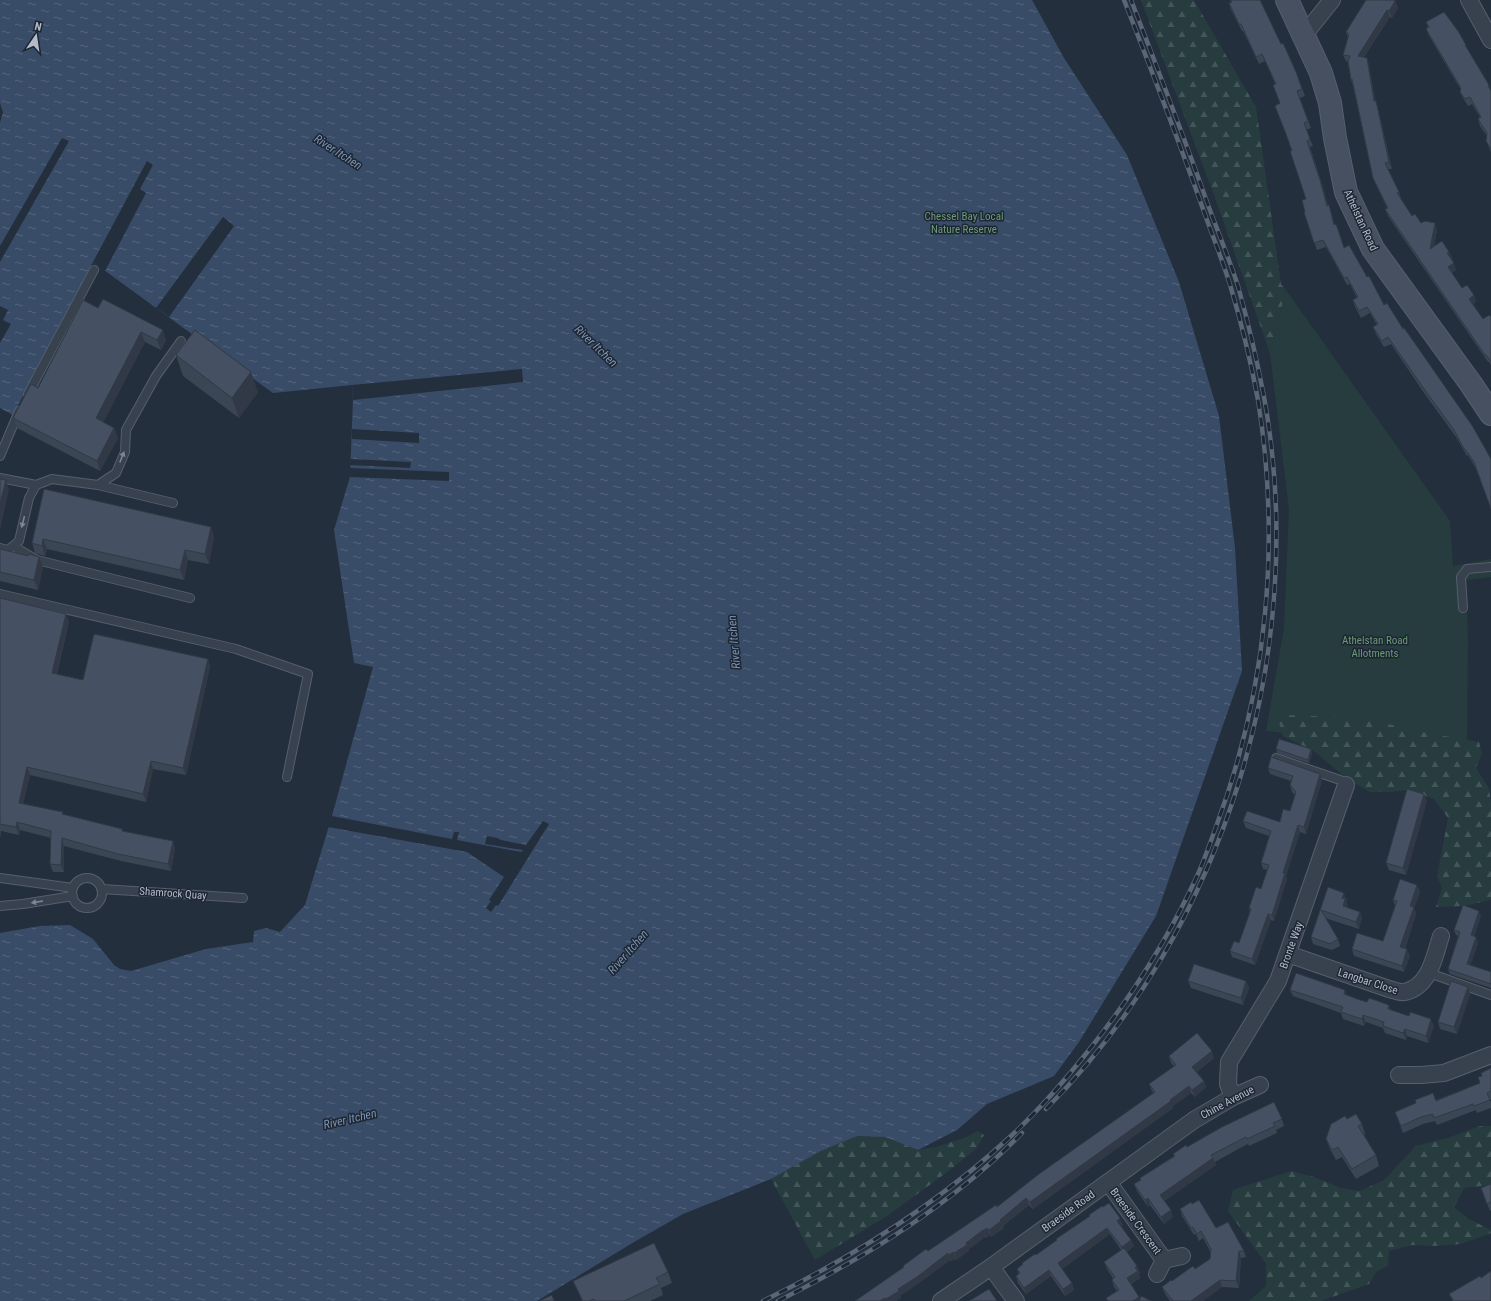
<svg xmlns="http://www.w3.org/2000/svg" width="1491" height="1301" font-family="'Roboto Condensed',sans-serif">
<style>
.green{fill:#263c3f}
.forest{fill:url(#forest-firs)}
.water{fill:url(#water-ripples)}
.pier{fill:#242f3e}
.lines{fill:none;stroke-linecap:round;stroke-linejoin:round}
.lane-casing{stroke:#565f6c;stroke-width:10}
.street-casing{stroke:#565f6c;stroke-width:18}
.secondary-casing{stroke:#565f6c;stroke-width:24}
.lane{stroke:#38414e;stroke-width:8}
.street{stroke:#38414e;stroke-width:16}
.secondary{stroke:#465061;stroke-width:22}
.rail-casing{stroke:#5a6575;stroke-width:4.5}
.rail{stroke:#1d2633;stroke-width:3;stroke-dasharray:9;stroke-linecap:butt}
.wall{fill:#3b4654}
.shaded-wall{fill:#303945}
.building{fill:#455162;stroke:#303945}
.oneway{fill:#7c8592}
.labels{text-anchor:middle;stroke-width:3;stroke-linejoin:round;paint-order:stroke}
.park-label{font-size:11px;fill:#6b9a76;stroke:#1d2633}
.street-label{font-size:11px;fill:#b4bcc9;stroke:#1d2633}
.water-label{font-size:12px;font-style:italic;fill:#7c92b1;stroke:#1d2633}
</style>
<defs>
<pattern id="forest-firs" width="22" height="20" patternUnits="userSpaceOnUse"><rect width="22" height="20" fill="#263c3f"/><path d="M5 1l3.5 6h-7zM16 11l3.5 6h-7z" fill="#435659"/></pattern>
<pattern id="water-ripples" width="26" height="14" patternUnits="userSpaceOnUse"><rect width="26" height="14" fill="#394c67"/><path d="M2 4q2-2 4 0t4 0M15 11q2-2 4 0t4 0" fill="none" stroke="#53647b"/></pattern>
</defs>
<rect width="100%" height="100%" fill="#242f3e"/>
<!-- green -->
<path class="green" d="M1286 290 1450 521 1453 566 1491 559V577L1466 580 1468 639 1467 751 1266 731 1284 628 1289 510 1270 353Z"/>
<!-- forest -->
<path class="forest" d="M1141 0H1194L1256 107 1281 284 1286 290 1270 353 1214 195Z
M1289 715 1364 718 1417 731 1479 742 1482 753 1476 768 1489 788 1491 803V900L1464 906 1436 907 1442 888 1437 876 1448 818 1434 799 1409 790 1390 792H1370L1346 778 1314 751 1283 736 1279 723Z
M1480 1126H1491V1185L1464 1188 1454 1207 1467 1218 1491 1230V1233L1461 1244 1434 1246 1412 1245 1389 1251 1388 1266 1376 1272 1369 1284 1321 1301H1249L1266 1286V1264L1228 1211 1233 1190 1291 1171 1314 1177 1341 1188 1360 1191 1384 1180 1416 1146 1448 1138Z
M978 1131 984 1135 977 1148 946 1173 887 1216 815 1260 771 1179 821 1151 857 1136 885 1137 918 1150 936 1147 964 1138Z"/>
<!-- water -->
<path class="water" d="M0 0H1032L1064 58 1127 155 1179 282 1219 416 1235 548 1242 671 1156 916 1079 1042 1054 1076 987 1104 957 1130 918 1150 885 1137 857 1136 821 1151 771 1179 683 1214 634 1242 537 1301H0V933L40 926 70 925 93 939 114 965 120 969 131 971 206 949 253 942 254 931 266 928 280 932 305 905 332 816 373 667 354 663 334 530 350 477 353 400 352 385 273 393 93 262 13 415 0 408V343L11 324 3 320 8 310 0 306V123L3 112 0 103Z"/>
<!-- pier -->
<path class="pier" d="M62 138 69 141 0 262V246Z
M147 161 153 165 140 189 146 193 105 271 93 262Z
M223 217 234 226 169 317 156 308Z
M522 369 523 382 353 400 352 385Z
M352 429 419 433V443L352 439Z
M351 459 411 462 410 468 350 465Z
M350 468 449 472V481L350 477Z
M332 816 452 839 454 832H459L457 840 521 852 523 850 485 844 487 836 497 838 501 840 526 845 543 821 549 824 498 906 496 905 491 912 486 908 491 901 489 900 504 877 467 852 328 827Z"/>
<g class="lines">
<defs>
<path id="lane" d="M28 394 94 270
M0 456 19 411
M0 478 36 485 52 479 98 485 173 503
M98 485 116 473 125 452 126 430 156 376 181 341
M13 546 37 560 190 598
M0 548 8 550 19 541 29 498 36 485
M0 594 236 649 308 674 287 777
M1463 608 1461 577 1467 569 1491 567
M1276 758 1340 780 1346 785
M0 878 73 888
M72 893a15 15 0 1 1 30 0a15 15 0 1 1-30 0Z
M102 889 243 898
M0 906 23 904 73 896
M1429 973 1491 995"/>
<path id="street" d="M1469 0 1491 40
M1304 35 1332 0
M1288 954 1389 989C1394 990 1400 993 1405 992 1430 986 1434 957 1441 936
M1399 1075H1421L1444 1073 1491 1055
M1233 1097 1228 1084 1229 1062 1278 981 1346 785
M1108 1182 1164 1260 1157 1274
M1164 1260 1182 1256
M991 1267 1016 1301
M941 1301 991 1267 1194 1120 1233 1097 1260 1085"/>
<path id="secondary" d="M1287 0 1321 73 1330 103 1335 138 1346 192 1373 249 1471 384 1491 414"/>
</defs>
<!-- lane casing -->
<use href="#lane" class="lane-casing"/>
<!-- street casing -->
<use href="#street" class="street-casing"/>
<!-- secondary casing -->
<use href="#secondary" class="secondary-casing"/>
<!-- lane -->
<use href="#lane" class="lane"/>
<!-- street -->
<use href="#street" class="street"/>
<!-- secondary -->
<use href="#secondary" class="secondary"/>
<defs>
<path id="rail" d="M1046 1109C1226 928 1310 648 1264 397 1257 360 1248 322 1238 286 1229 258 1217 230 1207 202 1183 134 1157 67 1131 0
M763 1301C853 1257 938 1204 1012 1135 1040 1109 1065 1080 1089 1050 1132 996 1169 937 1198 874 1205 858 1211 841 1217 824 1267 689 1281 542 1258 400 1251 363 1242 325 1231 288 1223 261 1212 235 1203 209 1178 139 1151 69 1124 0
M778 1301C866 1257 953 1204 1022 1133"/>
</defs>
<!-- rail casing -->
<use href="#rail" class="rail-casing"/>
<!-- rail -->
<use href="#rail" class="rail"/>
</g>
<!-- wall -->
<path class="wall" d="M1230 0H1260L1281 44 1296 72 1305 96 1300 98 1311 128 1306 130 1313 146 1310 147 1323 187 1328 206 1329 205 1334 224 1339 231 1344 248 1384 305 1403 329 1473 427 1490 506 1476 469 1468 455 1467 456 1456 437 1424 393 1391 344 1384 347 1376 334 1373 327 1377 325 1370 313 1361 318 1355 307 1353 300 1357 298 1350 284 1347 285 1326 247 1317 250 1304 212H1305L1306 199 1292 151 1275 84 1265 61 1259 64 1243 31H1242L1231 10 1229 3 1231 2Z
M1366 0H1396L1395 1 1398 8 1392 18 1390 17 1364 57 1367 58 1369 65 1375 101H1376L1378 108 1392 169H1388L1399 192 1401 199 1412 216 1421 223 1437 230 1434 246 1449 252 1452 258 1451 259 1456 270 1452 273 1462 288 1474 295 1476 302 1473 304 1483 319 1491 317V365L1489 362H1488L1388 216 1385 209 1387 208 1376 185 1373 178 1353 86 1351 80 1348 62 1346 61 1343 55 1348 38 1346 32Z
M1426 22 1466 45 1468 50 1489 85 1491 91V152L1486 141 1487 136 1480 126 1478 119 1480 117 1472 104 1468 106 1463 98 1460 92 1461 90 1429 36 1426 29 1428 28Z
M98 308 166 340 161 350 145 342 103 422 114 428 118 438 100 471 17 428 13 418 38 388Z
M176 355 258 392 239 418 183 376Z
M44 489 211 527 214 537 209 564 188 560 184 580 47 549 45 556 35 553 32 543Z
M0 549 43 567 38 590 0 581Z
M0 598 66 614 69 622 57 674 83 680 208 659 210 667 186 775 153 769 146 802 30 775 23 804 122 829 123 831 173 841 175 849 171 871 121 861 64 846V872H53L50 864 51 838 20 830 19 835 1 831 0 839Z
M1276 749H1311L1312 753 1309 763 1277 753Z
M1268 768 1322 780 1306 834 1300 832 1286 876 1287 879 1274 921 1271 920 1255 965 1232 957 1230 951 1239 943 1250 912 1249 908 1261 889 1267 870 1263 869 1261 863 1269 836 1246 828 1243 821 1280 822 1290 811 1295 795 1292 792 1290 785 1291 781 1270 774Z
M1427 801 1406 875 1389 870 1386 863Z
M1417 885 1420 892 1414 908 1416 914 1405 949 1410 956 1404 972 1354 956 1352 949 1383 941 1395 906 1393 900Z
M1328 887 1347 899 1346 901 1348 906 1347 907 1362 918 1359 929 1325 918 1338 939 1340 946 1332 950 1313 944 1311 937Z
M1481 916 1474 937H1476L1478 943 1470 965 1491 972V988L1450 974 1448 969 1458 936 1456 935 1454 930Z
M1188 981H1246L1249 988 1243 1005 1191 988Z
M1468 987 1470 994 1457 1034 1440 1029 1438 1022Z
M1290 990 1347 996 1391 1010 1434 1026 1428 1043 1407 1036 1406 1040 1385 1033 1383 1028 1366 1022 1364 1026 1343 1019 1341 1013 1293 996Z
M1169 1056 1214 1058 1197 1072 1204 1081 1206 1087 1195 1097 1191 1093 1173 1106V1108L1033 1209 1029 1205 1003 1226 1004 1228 991 1237 990 1235 986 1238 985 1237 969 1249V1251L956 1260 955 1259 951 1261 950 1260 919 1283 901 1295V1298L896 1301H855L903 1268V1266L928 1251 997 1207 1154 1094 1152 1091 1149 1084 1174 1066 1171 1063Z
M1491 1068V1099H1490L1491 1103V1108L1477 1113 1476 1110 1437 1125 1435 1121 1423 1124 1403 1133 1395 1112 1436 1100 1480 1083 1482 1076Z
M1282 1119 1284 1126 1276 1130 1277 1133 1249 1146 1248 1144 1240 1148 1215 1162 1216 1165 1164 1201 1173 1217 1164 1224 1150 1205 1148 1207 1137 1191 1134 1184 1140 1180V1178L1174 1156 1173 1154 1187 1147Z
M1347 1119 1362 1124 1365 1134 1364 1135 1376 1155 1379 1166 1356 1179 1342 1157 1336 1160 1330 1149 1326 1139Z
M1491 1184V1210L1490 1211 1481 1188Z
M1192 1204 1216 1228 1244 1251 1246 1257 1241 1258 1239 1288 1222 1287 1203 1301H1170L1165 1294 1162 1287 1195 1269 1210 1259V1251L1203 1238 1199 1241 1196 1234 1194 1235 1182 1216 1180 1209Z
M1103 1207 1123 1225 1121 1226 1131 1240 1134 1246 1127 1252 1137 1266 1140 1273 1139 1274 1140 1278 1131 1284 1140 1299 1151 1301H1108L1106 1298 1117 1291 1114 1287 1112 1280 1113 1278 1107 1269 1104 1262 1121 1250 1110 1234 1062 1269 1072 1283 1074 1290 1065 1296 1051 1276 1026 1294 1018 1283 1016 1276 1019 1274 1017 1269 1090 1217 1089 1215Z
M668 1272 672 1283 661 1288 663 1295 650 1301H582L573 1281Z"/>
<!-- shaded-wall -->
<path class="shaded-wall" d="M1395 1 1398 8 1392 18 1389 11Z
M1387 10 1390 17 1360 62 1358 56Z
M1367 58 1369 65 1377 108 1374 101Z
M1376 101 1378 108 1392 169 1389 162Z
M1307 141 1323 187 1329 213 1327 206Z
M1435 223 1437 230 1432 256 1430 249Z
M1449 252 1452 258 1450 260 1447 253Z
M1454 263 1456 270 1451 274 1448 267Z
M1474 295 1476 302 1471 306 1469 299Z
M163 330 166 340 161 350 157 340Z
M141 332 145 342 100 429 96 418Z
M251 372 258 392 239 418 232 398Z
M114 428 118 438 100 471 97 461Z
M6 480 9 490 0 530V504Z
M211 527 214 537 209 564 205 554Z
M43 539 47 549 45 556 42 546Z
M185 550 188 560 184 580 180 570Z
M39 557 43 567 38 590 34 580Z
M66 614 69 622 55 680 52 673Z
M208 659 210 667 186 775 183 768Z
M1311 749 1312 753 1309 763 1308 760Z
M151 761 153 769 146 802 143 794Z
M27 767 30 775 21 811 19 803Z
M1320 774 1322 780 1306 834 1304 827Z
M1424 794 1427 801 1406 875 1403 868Z
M17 822 20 830 19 835 16 827Z
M1298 825 1300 832 1286 876 1287 879 1274 921 1272 915 1283 873Z
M62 838 64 846V872L61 865Z
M173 841 175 849 171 871 168 864Z
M1417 885 1420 892 1414 908 1416 914 1403 954 1400 947 1410 906Z
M1344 893 1348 906 1346 912 1343 906 1342 898Z
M1479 911 1481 916 1473 941 1471 935Z
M1360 912 1362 918 1359 929 1356 922Z
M1268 914 1271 920 1255 965 1252 959Z
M1476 937 1478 943 1469 970 1467 964Z
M1407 949 1410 956 1404 972 1402 966Z
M1246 981 1249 988 1243 1005 1241 998Z
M1468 987 1470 994 1457 1034 1454 1027Z
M1345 990 1348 997 1344 994Z
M1389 1005 1392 1012 1388 1009Z
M1363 1015 1366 1022 1364 1026 1362 1019Z
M1431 1019 1434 1026 1428 1043 1426 1036Z
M1405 1029 1407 1036 1406 1040 1403 1033Z
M1212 1051 1214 1058 1195 1074 1192 1067Z
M1204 1081 1206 1087 1195 1097 1192 1090Z
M1189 1086 1191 1093 1173 1106V1108L1033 1209 1030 1202Z
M1213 1158 1216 1165 1162 1202 1160 1195Z
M1026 1198 1029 1205 1003 1226 1004 1228 991 1237 989 1230 1000 1220Z
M1148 1198 1150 1205 1148 1207 1145 1200Z
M1171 1210 1173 1217 1164 1224 1161 1217Z
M1120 1218 1123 1225 1120 1227 1117 1221Z
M987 1228 990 1235 986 1238 983 1231Z
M1107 1228 1110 1234 1060 1270 1058 1263Z
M983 1230 985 1237 969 1249V1251L956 1260 954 1253 966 1243Z
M1131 1240 1134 1246 1124 1254 1122 1247Z
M1239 1251 1241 1258 1239 1288 1236 1281Z
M953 1252 955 1259 951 1261 949 1255Z
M948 1253 950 1260 919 1283 901 1295V1298L896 1301H886V1299L898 1289Z
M1137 1266 1140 1273 1139 1274 1140 1278 1129 1285 1127 1278 1135 1268Z
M1049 1270 1051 1276 1026 1294 1024 1288Z
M1220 1280 1222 1287 1203 1301H1191Z
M1072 1283 1074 1290 1065 1296 1063 1289Z
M1139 1297 1140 1301H1133Z
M885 1298 886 1301H880Z"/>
<!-- building -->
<path class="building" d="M1231 0H1260L1281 44 1283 43 1296 72 1302 89 1297 91 1308 121 1304 123 1310 139 1307 141 1320 180 1327 206 1329 205 1334 225 1336 224 1344 248 1349 245 1367 277 1369 276 1384 305 1387 303 1403 329 1404 328 1414 342 1473 427 1491 459V509L1474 462 1465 449H1464L1454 430 1422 386 1388 337 1382 341 1373 327 1378 324 1367 307 1359 311 1353 300 1358 297 1347 277 1344 278 1323 240 1314 243 1304 212H1305L1302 200 1306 199 1290 151H1292L1286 134 1275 106 1280 103 1273 85 1276 84 1262 54 1256 57 1241 24H1239L1229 3 1232 2Z
M1366 0H1393L1395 1 1389 11 1387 10 1358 56 1367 58 1374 101H1376L1389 162 1385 163 1399 192 1397 193 1412 216 1415 214 1421 223 1425 221 1435 223 1430 249 1442 241 1449 252 1447 253 1454 263 1448 267 1462 288 1467 285 1474 295 1469 299 1483 319 1489 315 1491 317V362L1486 355H1485L1385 209 1388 208 1373 178 1352 79 1351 80 1348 61 1350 56 1343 55 1349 34 1346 32Z
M1444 12 1458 31 1466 45H1465L1489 85 1488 86 1491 91V148H1490L1486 141 1487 133 1478 119 1481 117 1470 97 1465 99 1460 92 1461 88 1426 29 1429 27 1426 22Z
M103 299 163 330 157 340 141 332 96 418 114 428 97 461 13 418 31 384 38 388 83 300 98 308Z
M195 330 251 372 232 398 176 355Z
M0 479 6 480 0 504Z
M44 489 211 527 205 554 185 550 180 570 43 539 42 546 32 543Z
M0 549 28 556 29 554 39 557 34 580 0 572Z
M0 598 66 614 52 673 83 680 94 634 208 659 183 768 151 761 143 794 27 767 19 803 63 812 62 814 122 829V831L173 841 168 864 118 854 62 838 61 865 50 864 51 831 17 822 16 827 0 824Z
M1279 739 1311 749 1308 760 1276 749Z
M1271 757 1320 774 1304 827 1298 825 1283 873H1285L1272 915 1268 914 1252 959 1230 951 1234 941 1239 943 1251 909 1249 908 1256 887 1261 889 1269 865 1261 863 1271 831 1243 821 1247 811 1280 822 1283 809 1290 811 1296 792 1290 785 1293 776 1268 768Z
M1407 789 1424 794 1403 868 1386 863Z
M1400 879 1417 885 1410 906 1414 907 1400 947 1407 949 1402 966 1352 949 1357 933 1383 941 1397 901 1393 900Z
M1328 887 1344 893 1342 898 1345 899 1343 906 1360 912 1356 922 1321 910 1338 939 1330 944 1311 937Z
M1463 905 1479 911 1471 935 1476 937 1467 964 1491 972V984L1448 969 1460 932 1454 930Z
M1194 964 1246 981 1241 998 1188 981Z
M1296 973 1345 990 1344 994 1357 999 1367 1002 1369 998 1389 1005 1388 1009 1409 1016 1410 1012 1431 1019 1426 1036 1405 1029 1403 1033 1383 1026 1384 1022 1363 1015 1362 1019 1341 1012 1343 1007 1290 990Z
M1451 981 1468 987 1454 1027 1438 1022Z
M1197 1033 1212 1051 1192 1067 1204 1081 1192 1090 1189 1086 1170 1100 1171 1101 1030 1202 1026 1198 1000 1220 1001 1221 989 1230 987 1228 983 1231V1230L966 1243 967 1245 954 1253 953 1252 949 1255 948 1253 917 1277 898 1289 899 1291 886 1299 885 1298 880 1301H855L904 1267 903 1266 926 1249 928 1251 996 1205 997 1207 1039 1174 1155 1092 1149 1084 1176 1065 1169 1056Z
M1491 1068V1091L1487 1093 1490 1100 1474 1106 1473 1104 1434 1118 1433 1114 1421 1117 1401 1126 1395 1112 1416 1103 1415 1100 1433 1093 1436 1101 1480 1083 1478 1077 1482 1076 1481 1073Z
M1274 1102 1282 1119 1273 1123 1275 1126 1247 1139 1246 1137 1238 1141 1211 1155 1213 1158 1160 1195 1171 1210 1161 1217 1148 1198 1145 1200 1134 1184 1141 1180 1140 1178 1175 1156 1173 1154 1186 1145 1187 1147 1222 1127Z
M1356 1114 1362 1124 1358 1126 1376 1155 1352 1169 1338 1147 1332 1150 1326 1139 1331 1124 1345 1116 1347 1119Z
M1491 1184V1202L1487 1204 1481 1188Z
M1199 1200 1216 1228 1228 1222 1244 1251H1239L1236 1281 1220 1280 1191 1301H1173L1162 1287 1171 1280 1172 1281 1193 1266 1195 1269 1210 1259 1211 1249 1201 1231 1197 1234 1193 1227 1191 1228 1180 1209 1191 1202 1192 1204Z
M1109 1203 1120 1218 1117 1221 1131 1240 1122 1247 1107 1228 1058 1263 1072 1283 1063 1289 1049 1270 1024 1288 1016 1276 1020 1273 1017 1269 1023 1264 1022 1263 1035 1254 1036 1255 1057 1240 1056 1239 1090 1216 1089 1215 1102 1206 1103 1207Z
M654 1243 668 1272 656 1278 660 1284 624 1301H595L594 1299 589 1301H583L573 1281Z
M1124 1248 1137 1266 1135 1268 1138 1271 1127 1278 1139 1297 1133 1301H1108L1106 1298 1119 1290 1112 1280 1115 1277 1104 1262Z
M1491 1271V1301H1452L1453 1300 1449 1294 1480 1276 1481 1278Z
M989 1289 997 1301H969Z
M552 1295 554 1301H539Z
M1141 1296 1151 1301H1139Z"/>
<!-- one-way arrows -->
<defs><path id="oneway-solid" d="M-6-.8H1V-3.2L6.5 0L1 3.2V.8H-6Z"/></defs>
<g class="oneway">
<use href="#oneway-solid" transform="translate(122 457) rotate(-68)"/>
<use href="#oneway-solid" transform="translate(23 522) rotate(104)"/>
<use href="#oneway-solid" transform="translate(37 902) rotate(171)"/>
</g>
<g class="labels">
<!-- park labels -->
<g class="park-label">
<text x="964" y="220">Chessel Bay Local<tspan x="964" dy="13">Nature Reserve</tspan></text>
<text x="1375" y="644">Athelstan Road<tspan x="1375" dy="13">Allotments</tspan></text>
</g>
<!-- street labels -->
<g class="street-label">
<text transform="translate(1361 220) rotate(65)" y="4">Athelstan Road</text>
<text transform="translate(173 893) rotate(4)" y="4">Shamrock Quay</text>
<text transform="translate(1291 945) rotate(-70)" y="4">Bronte Way</text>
<text transform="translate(1368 981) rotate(18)" y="4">Langbar Close</text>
<text transform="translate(1227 1102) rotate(-28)" y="4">Chine Avenue</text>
<text transform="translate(1068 1211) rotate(-36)" y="4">Braeside Road</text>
<text transform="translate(1136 1221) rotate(54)" y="4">Braeside Crescent</text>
</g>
<!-- water labels -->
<g class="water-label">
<text transform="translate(338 152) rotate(33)" y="4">River Itchen</text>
<text transform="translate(596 346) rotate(44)" y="4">River Itchen</text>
<text transform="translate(734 642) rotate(-95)" y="4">River Itchen</text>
<text transform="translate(628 952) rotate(-49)" y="4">River Itchen</text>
<text transform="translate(350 1119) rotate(-13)" y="4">River Itchen</text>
</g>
</g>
<!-- north arrow -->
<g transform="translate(36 36) rotate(13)" stroke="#1d2633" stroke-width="3" paint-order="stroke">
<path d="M0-3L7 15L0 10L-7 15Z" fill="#b4bcc9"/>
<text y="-6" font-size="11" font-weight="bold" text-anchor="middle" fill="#b4bcc9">N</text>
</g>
</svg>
